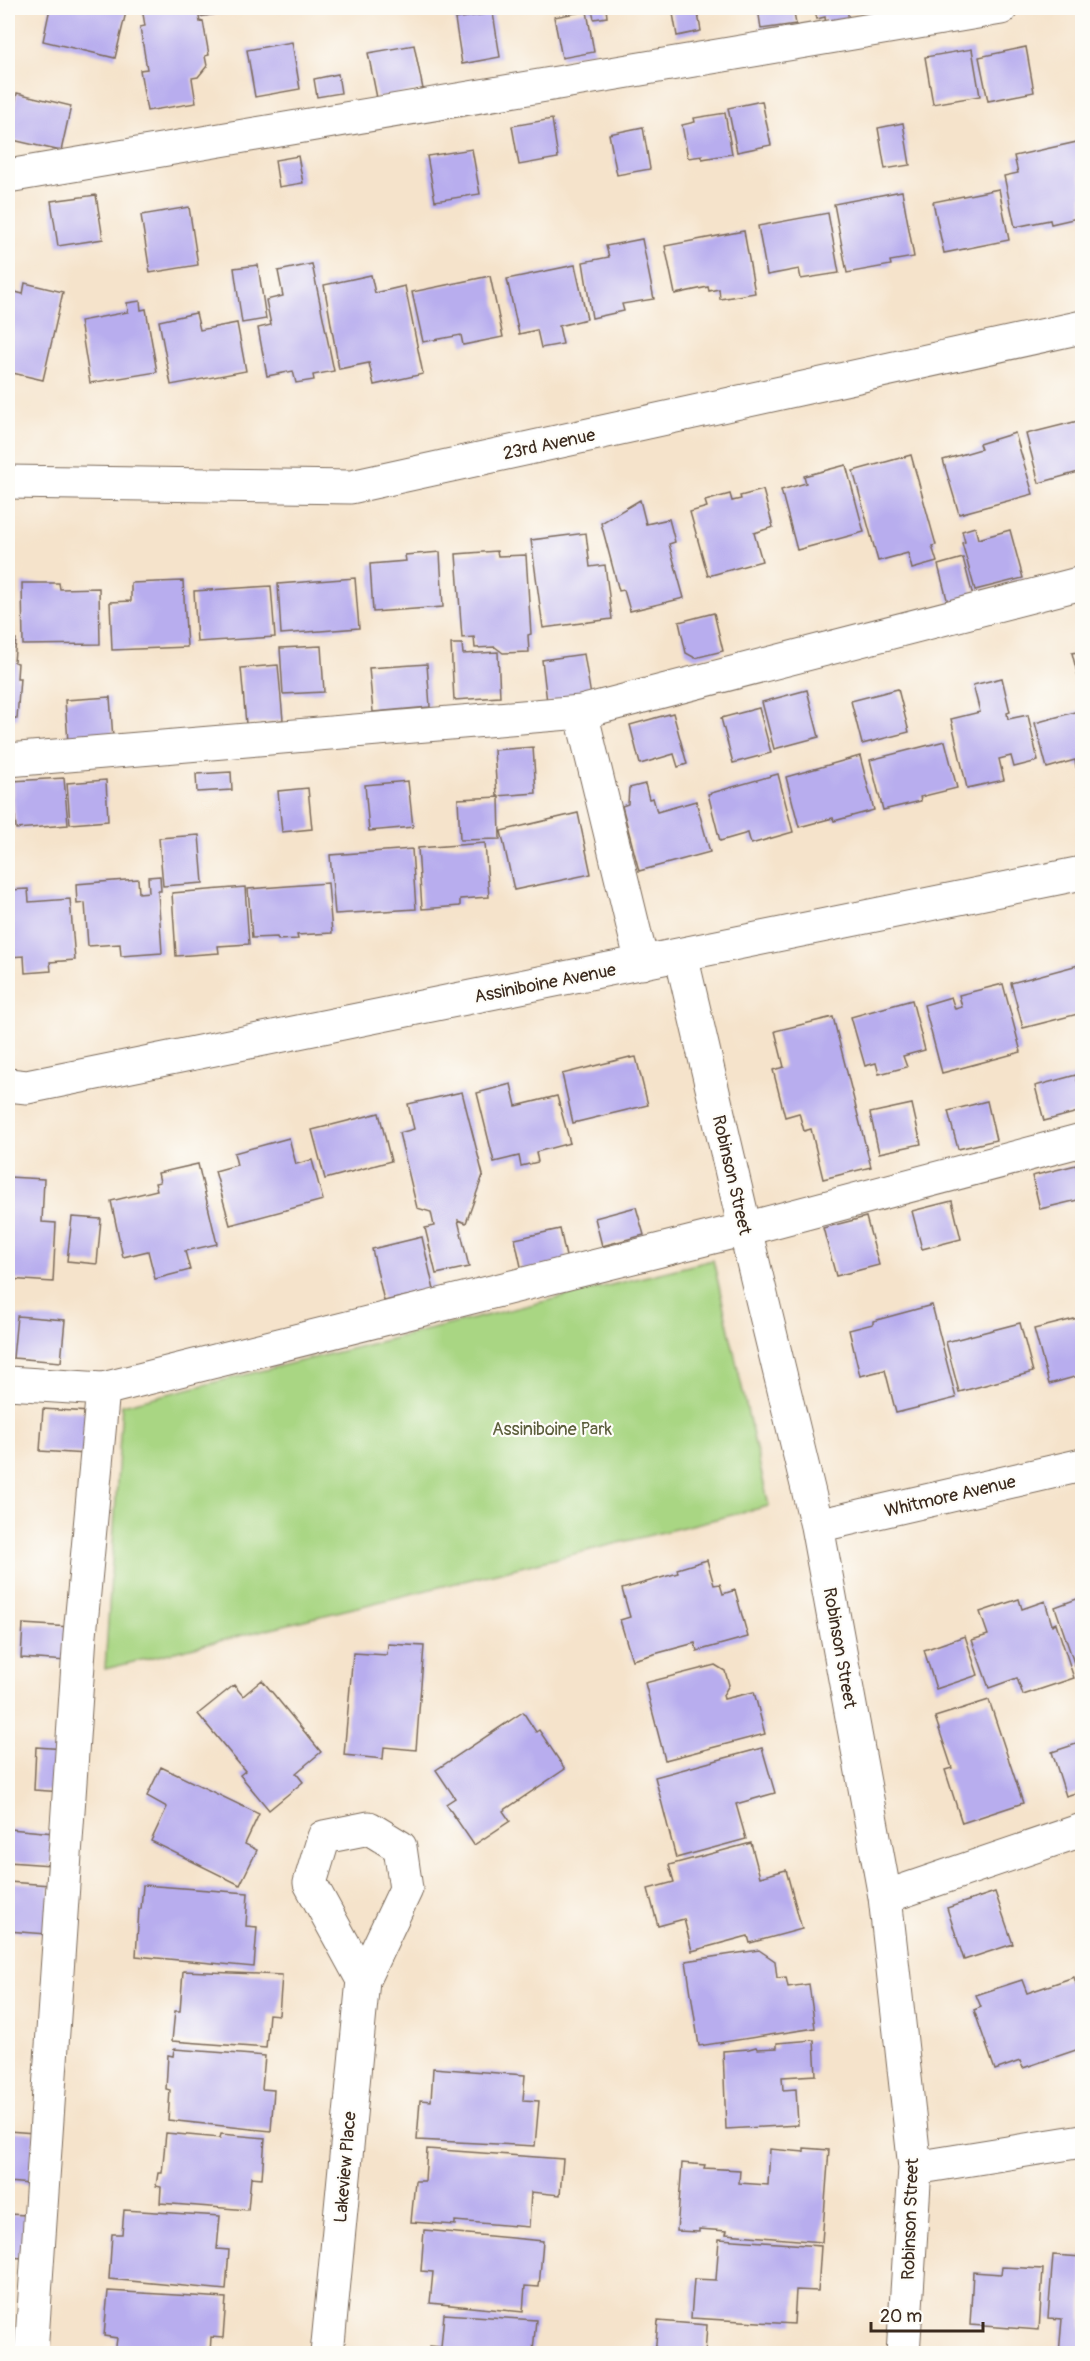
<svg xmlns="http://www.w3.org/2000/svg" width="1090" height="2361" font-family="Pangolin,sans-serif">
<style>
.green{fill:#a9d683;stroke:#728050;stroke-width:1.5}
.building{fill:#b8adee}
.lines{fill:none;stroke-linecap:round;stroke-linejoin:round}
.minor-casing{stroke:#7c6b5b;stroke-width:35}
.minor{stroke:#fff;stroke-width:33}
.labels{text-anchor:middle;stroke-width:4.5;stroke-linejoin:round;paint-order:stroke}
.street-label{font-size:18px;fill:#3b2a1e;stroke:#fdfcf7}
.park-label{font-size:18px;fill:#5c5e3c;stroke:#fdfcf7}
</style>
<rect width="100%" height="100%" fill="#fdfcf7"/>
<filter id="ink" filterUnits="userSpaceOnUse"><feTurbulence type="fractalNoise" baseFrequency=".0167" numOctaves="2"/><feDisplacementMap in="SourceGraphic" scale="12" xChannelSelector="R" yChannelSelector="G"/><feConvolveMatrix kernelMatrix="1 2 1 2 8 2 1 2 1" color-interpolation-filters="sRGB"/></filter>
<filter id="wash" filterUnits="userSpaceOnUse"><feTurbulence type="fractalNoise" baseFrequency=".008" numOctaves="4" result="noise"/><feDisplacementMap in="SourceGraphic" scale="24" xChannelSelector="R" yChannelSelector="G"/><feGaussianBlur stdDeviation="1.35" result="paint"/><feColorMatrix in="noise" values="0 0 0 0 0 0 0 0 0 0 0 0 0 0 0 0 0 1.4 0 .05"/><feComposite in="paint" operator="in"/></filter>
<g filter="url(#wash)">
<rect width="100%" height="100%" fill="#f5e3cb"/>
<!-- green -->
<path class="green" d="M713 1260 769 1506 105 1669 122 1405Z"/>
<g id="blocks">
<!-- building -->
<path class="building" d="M50 8H127L115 58 43 41Z
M142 8H234V11L199 17 200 22 203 21 209 55 205 56 207 66 198 77 192 78 196 103 147 111 140 70 147 69 140 27 145 26Z
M243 8H263V9L243 12Z
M587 8H606L607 17 594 19 592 11 588 12Z
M672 8H697L701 31 677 36Z
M758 8H793L796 24 761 29Z
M814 8H847L849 21 826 25 825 17 817 19Z
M587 11 594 52 562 58 554 17Z
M493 13 500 57 462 64 455 19Z
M292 42 300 89 255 97 247 50Z
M414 45 423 89 377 98 368 53Z
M1026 47 1034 92 988 101 979 57Z
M972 49 980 96 933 104 925 57Z
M338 74 341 93 317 97 314 79Z
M17 93 71 106 61 151 8 139Z
M762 101 771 145 737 152 728 108Z
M725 113 732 154 702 159V156L688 158 682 125 695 122 694 118Z
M552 119 558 158 519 165 512 126Z
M903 123 910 165 885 169 878 128Z
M643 127 650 169 617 175 609 134Z
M1077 142 1082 165 1078 166 1082 188V217L1051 224 1050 220 1015 227 1004 176 1018 173 1014 156Z
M472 149 480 194 435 201 427 156Z
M298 156 303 183 279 187 275 160Z
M999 189 1009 240 944 253 933 202Z
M902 191 914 257 890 261 891 265 847 273 834 204Z
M96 195 103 239 58 246 51 201Z
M189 207 198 265 150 273 141 215Z
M828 213 839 273 801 279 799 269 767 275 758 226Z
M744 231 755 293 720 299 719 289 709 291 708 287 675 294 665 246Z
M642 239 654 299 622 304 624 311 592 318 583 262 609 257 606 246Z
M312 264 334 371 313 375 314 380 296 383 293 371 267 376 258 328 271 325 266 300 283 296 278 271Z
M258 265 266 319 242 323 234 268Z
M575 265 587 319 559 326 563 344 541 348 537 330 519 334 507 279Z
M371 275 375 293 405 286 423 374 374 385 369 363 339 369 324 285Z
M490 276 503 337 463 345 461 335 423 342 412 292Z
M25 283 63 292 43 380 8 372V290L23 294Z
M140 301 141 310 146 309 157 372 90 383 80 321 128 312 127 303Z
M196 313 200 330 237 323 246 371 171 385 159 321Z
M1082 420V471L1039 483 1026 434Z
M1015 433 1033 494 959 514 943 460 981 449 979 444Z
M911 455 936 545 932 546 937 562 912 569 908 553 878 561 853 471Z
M846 465 864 532 797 550 781 490 806 483 804 476Z
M763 490 773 527 754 533 762 561 708 576 690 512 707 507 705 501 730 494 732 501 741 499 740 496Z
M640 500 646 524 669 519 675 542 669 544 684 598 630 611 624 590 619 591 601 523Z
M975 527 978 539 1010 530 1023 578 975 590 962 543 965 542 962 531Z
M586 533 590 567 605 565 612 619 543 628 531 540Z
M497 551 498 556 526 555 531 634 528 635 529 652 503 653 495 647 475 648 474 637 462 638 456 554Z
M440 552 443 607 373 612 370 564 406 561 405 555Z
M963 558 973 596 948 603 938 565Z
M355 578 359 628 281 634 278 584Z
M183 581 187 647 112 650 110 602 131 601V583Z
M22 583H59L60 589 99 588 100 644 23 645Z
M271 586 275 637 197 642 194 591Z
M8 589H11L9 615H8Z
M714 613 723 651 695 658 686 653 679 622Z
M8 639H16L14 662 18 663 17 678H20L17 719 8 718Z
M451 644H462L463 654 498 652 500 697 454 700Z
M321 646 324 692 283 694 280 648Z
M1082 651V692L1072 653Z
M584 654 591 696 547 702 542 660Z
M427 664 430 707 373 712 369 668Z
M278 665 283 720 246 724 241 668Z
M1002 678 1010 712 1007 713 1008 719 1028 715 1038 761 1014 767 1011 756 999 759 1004 780 967 788 951 719 980 712 973 685Z
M898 689 909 732 862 744 851 701Z
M807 690 819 737 774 749 762 702Z
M110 697 113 739 68 742 65 700Z
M759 708 771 753 733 763 721 718Z
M1082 710V765L1076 767 1075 760 1047 768 1035 723Z
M673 713 687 764 678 767 674 754 640 764 630 725Z
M945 741 957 788 920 797 921 801 883 810 870 760Z
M533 747 536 793 497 796 494 750Z
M860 756 874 810 834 821 833 818 799 827 786 777Z
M231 772 232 790 197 792 196 774Z
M778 774 793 832 751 844 748 833 720 841 708 794Z
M64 778 68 825 16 829 12 781Z
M106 780 108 821 70 824 67 783Z
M408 781 413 827 369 831 365 785Z
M645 784 649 799 653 798 657 812 696 801 710 852 639 871 622 806 628 804 629 788Z
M308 788 312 829 282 832 278 791Z
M499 797 500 839 460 840 458 799Z
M578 813 591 874 514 890 501 831Z
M199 835 203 883 163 886 159 838Z
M485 843 489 897 460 899V906L422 909 418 848Z
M412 849 416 909 335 914 330 855Z
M160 876 161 891H158L162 953 121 956 120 944 88 946 85 903 77 904 76 884 138 879 139 893 149 892 148 877Z
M328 883 332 933 297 935 298 939 278 940 277 937 252 938 248 889Z
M245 887 249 944 218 946 219 953 176 956 172 893Z
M28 889 29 902 70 899 75 960 50 962 51 971 25 973 24 956 8 957V890Z
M1082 964V1013L1023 1028 1011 983Z
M1003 984 1021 1052 942 1073 924 1005 951 997 955 1009 962 1007 959 995Z
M912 1000 925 1050 903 1056 907 1067 879 1074 876 1063 865 1066 851 1017Z
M833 1017 871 1167 823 1179 811 1129 804 1131 799 1113 785 1117 773 1070 784 1067 775 1031Z
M630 1057V1058L636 1057 648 1105 573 1123 562 1074Z
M1076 1075 1082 1101V1111L1044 1121 1035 1086Z
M511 1084 516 1106 557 1096 570 1143 536 1152 538 1162 521 1166 519 1156 494 1162 477 1093Z
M462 1092 483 1175 466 1223 458 1220 469 1267 436 1274 425 1228 434 1226 431 1212 417 1208 399 1133 414 1129 408 1104Z
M987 1101 996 1140 958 1149 948 1111Z
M912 1104 921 1144 879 1153 870 1113Z
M379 1113 391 1161 325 1179 312 1130Z
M289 1138 296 1164 312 1160 323 1200 230 1225 215 1171 237 1165 234 1153Z
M198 1164 217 1244 185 1251 190 1270 155 1279 148 1251 123 1257 111 1201 157 1190 155 1183 160 1182 158 1173Z
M1076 1165 1082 1199 1040 1209 1032 1176Z
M8 1177 44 1179 42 1222 56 1223 53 1282 8 1279Z
M952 1201 961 1239 922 1249 912 1211Z
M636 1207 644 1235 602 1246 595 1218Z
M72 1217 101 1219 97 1264 67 1261Z
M866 1217 879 1265 836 1276 823 1228Z
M560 1229 567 1261 522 1271 515 1239Z
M422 1237 434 1290 384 1301 372 1249Z
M932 1305 956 1398 896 1413 885 1370 860 1376 849 1330 873 1324V1321Z
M17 1316 65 1320 61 1362 13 1358Z
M1082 1317V1375L1049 1384 1034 1329Z
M1020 1323 1033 1372 959 1392 946 1342Z
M43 1409 89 1412 86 1454 40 1451Z
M707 1560 714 1585 720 1584 723 1594 735 1590 748 1637 697 1651 695 1643 632 1660 620 1620 630 1617 622 1589 678 1573 677 1569Z
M1082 1597V1663L1075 1666 1055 1607Z
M1019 1599 1022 1609 1045 1601 1052 1625 1056 1623 1074 1678 1023 1695 1017 1678 989 1688 972 1640 988 1635 980 1612Z
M23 1624 71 1627 68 1661 21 1658Z
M965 1636 978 1675 936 1689 924 1650Z
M388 1644 424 1646 416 1750 384 1747 383 1759 344 1755 353 1653 387 1655Z
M715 1665 725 1671 729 1685 723 1695 724 1699 754 1692 765 1734 665 1760 645 1683Z
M262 1680 321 1752 296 1773 303 1782 269 1810 240 1775 245 1771 198 1714 234 1685 243 1696Z
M989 1700 1023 1803 962 1823 945 1770 952 1768 935 1717Z
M523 1712 536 1732 539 1730 565 1769 503 1811 510 1821 474 1845 446 1804 455 1798 436 1770Z
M1082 1742V1791L1066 1796 1052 1752Z
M36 1747 65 1749 63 1792 34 1790Z
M762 1748 775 1793 736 1804 746 1839 676 1858 655 1777Z
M161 1767 259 1814 245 1844 257 1850 240 1885 151 1841 167 1807 147 1796Z
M10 1829 54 1833 51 1865 8 1862Z
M751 1843 760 1877 786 1870 802 1929 750 1943 748 1936 692 1951 684 1919 658 1926 648 1889 674 1882 669 1865Z
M8 1882 50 1885 47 1934 8 1931Z
M143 1885 248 1893 246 1926 257 1927 254 1967 136 1956 139 1909H141Z
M995 1892 1013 1944 964 1960 947 1908Z
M759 1950 775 1961 777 1978 786 1977 788 1987 809 1984 815 2028 699 2046 686 1961Z
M183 1971 282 1975 279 2015 269 2014 266 2048 172 2041 175 2011H180Z
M1074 1977 1082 2002V2048L1023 2068 1020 2061 995 2070 974 2010 981 2007 976 1995 1022 1980 1027 1993Z
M814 2040 816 2075 782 2077 783 2090 796 2089 798 2125 726 2129 723 2051 749 2049 756 2047 757 2049 777 2048V2043Z
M174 2049 265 2056 262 2089 274 2090 271 2131 168 2120 170 2090 166 2089 168 2055 173 2056Z
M433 2068 525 2075 523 2100 539 2101 535 2146 417 2140 420 2100 431 2101Z
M8 2131 34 2133 30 2184 8 2182Z
M166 2133 220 2138 221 2134 265 2138 262 2178 251 2177 248 2210 160 2203 161 2187 156 2186 158 2173H162Z
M804 2148 829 2150 822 2242 726 2234 727 2231 699 2229V2232L677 2231 682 2163 705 2165 704 2168 740 2170 739 2183 768 2185 770 2149 804 2152Z
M427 2149 563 2159 560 2195 531 2192 529 2227 455 2221V2225L411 2222 415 2181H425Z
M124 2210 220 2216 217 2249 229 2250 226 2290 109 2279 112 2234H122Z
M8 2214 26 2215 23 2258 8 2257Z
M424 2230 543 2241 539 2287 525 2286 523 2312 430 2303 433 2272 421 2271Z
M719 2239 821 2246 818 2291 796 2290 794 2324 691 2318 694 2279 716 2280Z
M1053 2255 1082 2257V2354H1059L1062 2319 1048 2318Z
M1002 2267 1043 2269 1039 2330 970 2325 973 2272 1001 2274Z
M108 2291 226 2298 223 2338 211 2337 210 2354H115L117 2338 104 2336Z
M444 2314 536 2320 533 2351H527V2354H429L430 2346 441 2347Z
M658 2321 707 2325 705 2354H655Z
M8 2345 19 2346V2354H8Z"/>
</g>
</g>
<g filter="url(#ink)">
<use href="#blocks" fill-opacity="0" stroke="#7c6b5b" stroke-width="1.5"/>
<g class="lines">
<defs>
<path id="minor" d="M8 176 1001 8
M8 482 351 487 1082 327
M581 712 642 963
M8 760 581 712 1082 583
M681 955 745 1229 817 1526 885 1897 915 2168 903 2354
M8 1085 27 1087 1082 873
M8 1383 103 1389
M817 1526 1082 1465
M885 1897 1082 1830
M915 2168 1082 2141
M31 2354 80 1635 103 1389 745 1229 1082 1140
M327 2354 363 1980 406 1889 400 1847 369 1828 324 1837 310 1883 363 1980"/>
</defs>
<!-- minor casing -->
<use href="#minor" class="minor-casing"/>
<!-- minor -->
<use href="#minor" class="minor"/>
</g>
</g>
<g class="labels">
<!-- street labels -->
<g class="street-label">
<text transform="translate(549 444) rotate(-12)" y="6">23rd Avenue</text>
<text transform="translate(545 983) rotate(-11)" y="6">Assiniboine Avenue</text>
<text transform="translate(732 1175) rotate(77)" y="6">Robinson Street</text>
<text transform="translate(950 1496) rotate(-13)" y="6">Whitmore Avenue</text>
<text transform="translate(840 1648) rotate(80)" y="6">Robinson Street</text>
<text transform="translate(345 2167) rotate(-85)" y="6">Lakeview Place</text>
<text transform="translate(910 2219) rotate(-88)" y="6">Robinson Street</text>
</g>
<!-- park labels -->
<g class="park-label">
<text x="552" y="1435">Assiniboine Park</text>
</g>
</g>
<!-- margin -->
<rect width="1090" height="2361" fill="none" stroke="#fdfcf7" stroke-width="30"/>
<!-- scale -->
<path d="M871 2322v9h112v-9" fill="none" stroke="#3b2a1e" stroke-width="3"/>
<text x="880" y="2322" font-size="18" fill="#3b2a1e" stroke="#fdfcf7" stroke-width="4.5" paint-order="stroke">20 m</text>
</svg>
